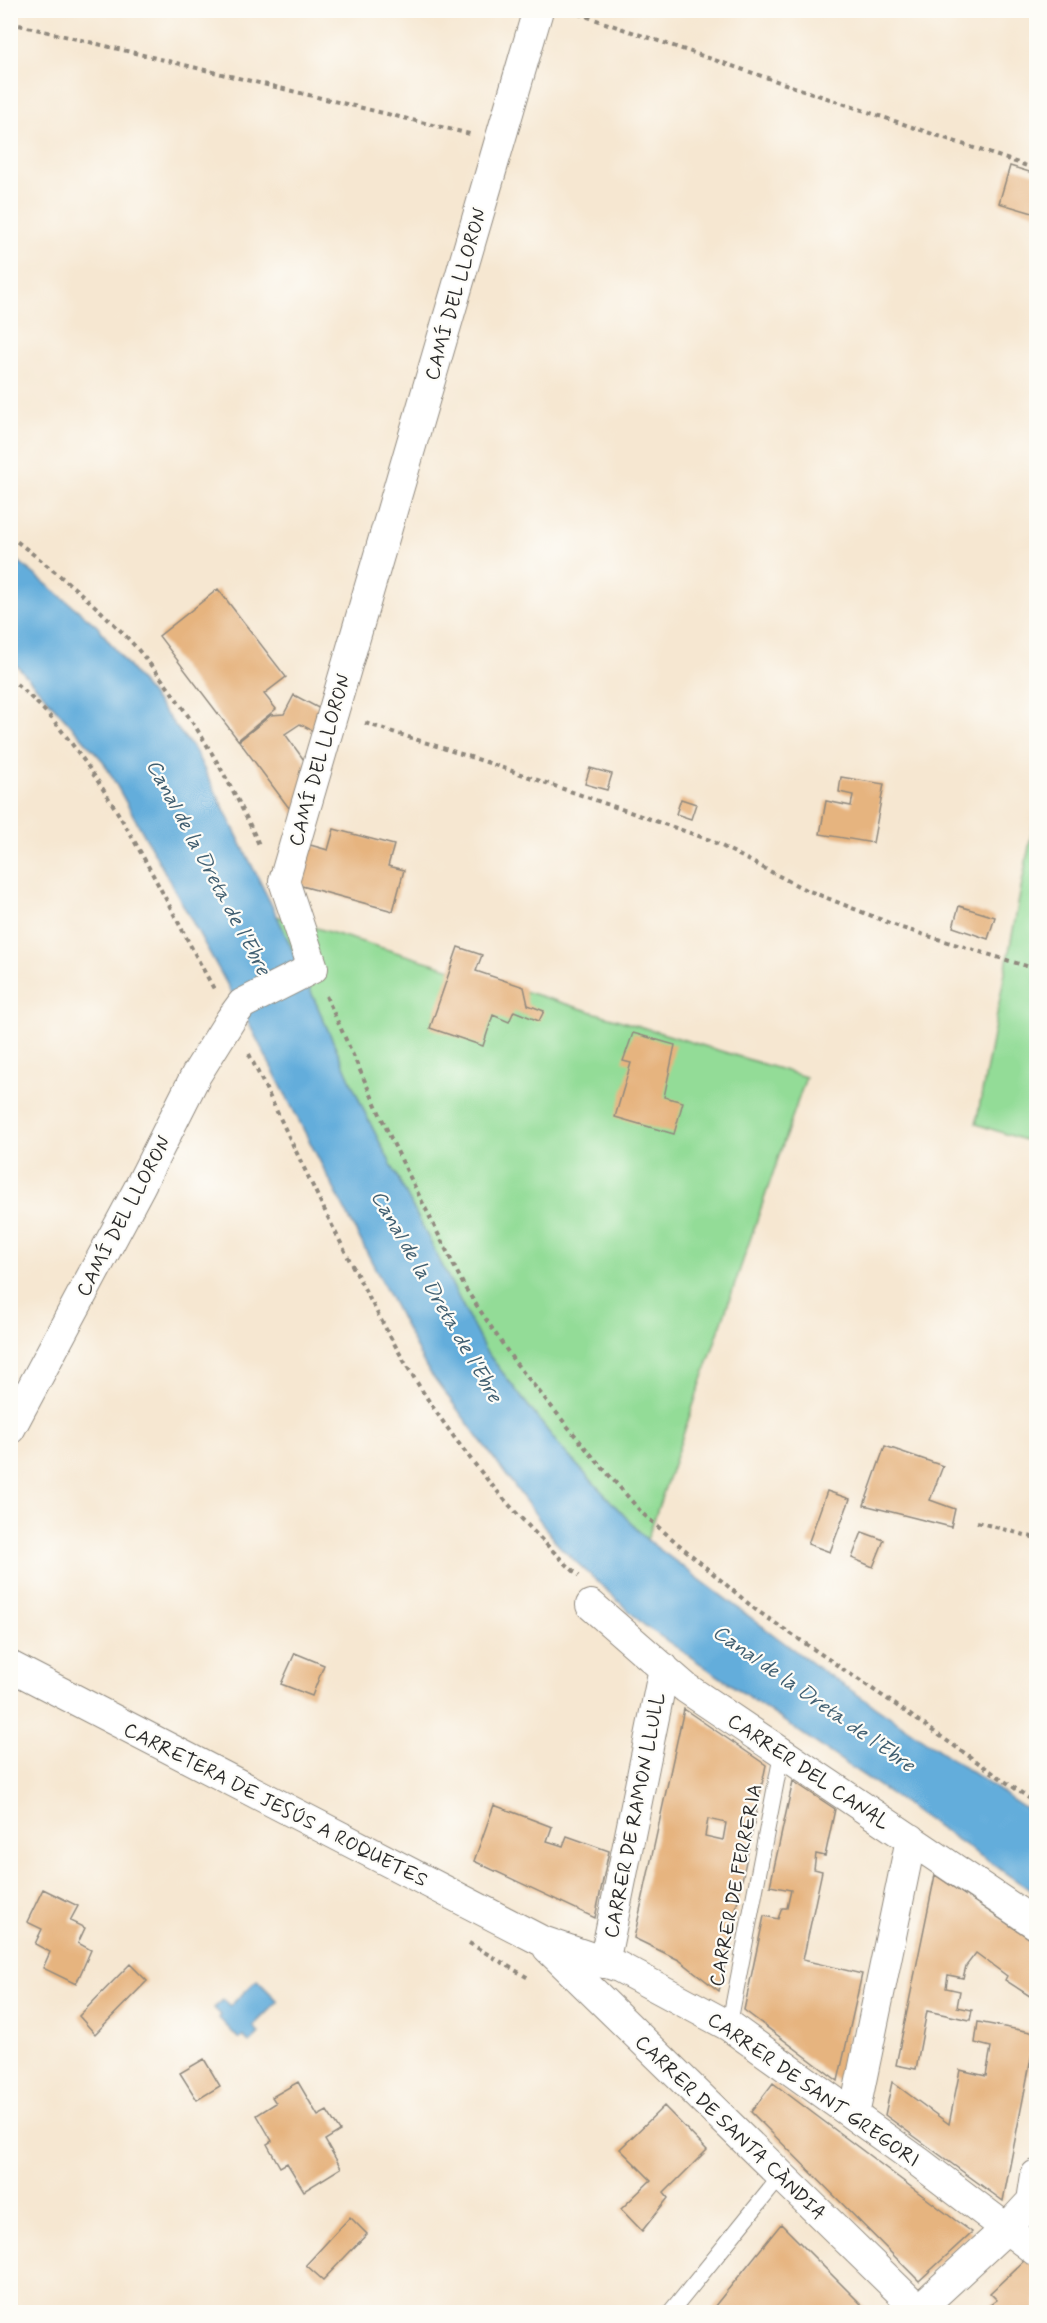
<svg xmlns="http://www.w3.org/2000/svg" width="1047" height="2323" font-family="Mynerve,sans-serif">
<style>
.green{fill:#93dc97;stroke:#5f8461;stroke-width:1.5}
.water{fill:#63addb;stroke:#476c83;stroke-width:1.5}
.building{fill:#e6b47f;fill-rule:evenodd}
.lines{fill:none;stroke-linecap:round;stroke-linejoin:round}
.service-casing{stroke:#90897e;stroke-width:17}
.minor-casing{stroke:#90897e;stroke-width:32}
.path{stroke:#90897e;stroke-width:4;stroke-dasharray:4.5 4.5;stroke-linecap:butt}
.service{stroke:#fff;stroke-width:15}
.minor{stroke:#fff;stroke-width:30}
.labels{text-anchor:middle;stroke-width:4.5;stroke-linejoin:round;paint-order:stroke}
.street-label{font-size:20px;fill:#2b2b2b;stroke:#fdfcf7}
.water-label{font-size:21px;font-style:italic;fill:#415f71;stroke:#fdfcf7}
</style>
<rect width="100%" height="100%" fill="#fdfcf7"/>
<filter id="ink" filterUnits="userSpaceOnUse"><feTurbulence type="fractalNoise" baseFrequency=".0167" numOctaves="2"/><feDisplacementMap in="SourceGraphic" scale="12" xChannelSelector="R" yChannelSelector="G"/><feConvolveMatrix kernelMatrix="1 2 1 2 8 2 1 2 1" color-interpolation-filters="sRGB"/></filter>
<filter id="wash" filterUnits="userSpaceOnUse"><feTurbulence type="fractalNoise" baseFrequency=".008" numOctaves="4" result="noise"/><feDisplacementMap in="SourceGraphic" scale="24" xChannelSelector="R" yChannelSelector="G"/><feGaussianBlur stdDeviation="1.35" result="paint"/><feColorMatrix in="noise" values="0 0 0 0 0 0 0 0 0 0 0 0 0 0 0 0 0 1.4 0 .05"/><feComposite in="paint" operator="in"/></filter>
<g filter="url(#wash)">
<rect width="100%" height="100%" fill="#f6e7d1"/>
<!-- green -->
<path class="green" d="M1036 810V1144L976 1124Z
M277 916 806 1077 647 1540 560 1447 485 1350 366 1115Z"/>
<!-- water -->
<path class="water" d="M11 555 97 626 195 751 277 916 366 1115 485 1350 560 1447 647 1540 814 1665 1036 1816V1894L644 1625 559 1546 426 1367 248 1022 103 761 11 659Z
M257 1980 278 2001 253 2026 259 2033 250 2043 243 2036 239 2039 219 2018 221 2015 214 2008 223 2000 230 2006Z"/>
<g id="blocks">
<!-- building -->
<path class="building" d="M1010 166 1036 174V214L999 203Z
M218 589 286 677 264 694 276 709 238 740 159 636Z
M294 695 326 712 315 732 300 724 285 734 309 767 295 816 239 741 271 715 284 714Z
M590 768 612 774 607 790 585 784Z
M841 777 884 784 873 843 820 834 826 801 851 806 853 795 839 792Z
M681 799 696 804 691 819 676 814Z
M334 829 394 845 388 866 404 870 393 911 302 886 295 873 303 843 328 850Z
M959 906 995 917 988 939 953 927Z
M458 947 482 955 476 971 524 987 528 1005 544 1011 539 1021 514 1011 509 1022 493 1015 483 1046 430 1028Z
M633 1033 675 1045 664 1097 683 1102 674 1134 615 1117 631 1063 623 1061Z
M885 1446 943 1466 930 1500 955 1509 951 1527 864 1505Z
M827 1491 850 1499 830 1552 808 1544Z
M862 1532 884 1540 873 1567 852 1558Z
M295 1653 324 1665 312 1696 281 1684Z
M684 1709 766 1765 719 1991 679 1960 634 1938ZM708 1819 726 1823 723 1840 705 1836Z
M793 1781 835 1809 825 1856 816 1854 814 1869 822 1871 803 1960 862 1974 838 2081 744 2010 764 1916 778 1919 782 1908H787L791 1890 770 1886Z
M494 1805 552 1827 547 1841 563 1846 567 1836 609 1851 595 1918 474 1861Z
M935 1875 1036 1943V2000L1005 1980 1007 1976 976 1953 966 1966 963 1978 948 1975 946 1988 960 1991 957 2007 972 2010 970 2020 927 2011 916 2069 896 2065Z
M43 1889 78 1906 70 1921 85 1928 78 1943 91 1950 76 1984 43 1968 50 1952 35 1944 42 1929 27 1922Z
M130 1964 147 1981 95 2034 79 2016Z
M978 2022 1036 2033 1003 2201 885 2115 892 2082 949 2124 960 2070 986 2076 991 2047 975 2043Z
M204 2059 220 2086 197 2100 180 2073Z
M298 2082 318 2116 327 2111 340 2131 325 2140 341 2168 304 2191 287 2163 280 2167 267 2144 272 2141 257 2115 276 2103 272 2097Z
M773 2083 955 2220 972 2232 919 2281 751 2112Z
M664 2106 707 2150 664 2193 668 2198 642 2231 621 2209 651 2180 620 2149Z
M350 2217 367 2234 323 2280 306 2265Z
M781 2224 869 2312H710Z
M1027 2258 1036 2266V2312H980L997 2300 990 2293Z"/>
</g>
</g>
<g filter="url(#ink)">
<use href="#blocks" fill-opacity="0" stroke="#90897e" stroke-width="1.5"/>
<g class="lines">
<defs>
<path id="service" d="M729 2026 782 1752
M671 2312 781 2176"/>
<path id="minor" d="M10 1429 139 1188 196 1075 231 1019 242 1004 313 968 284 881 538 10
M591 1605 686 1688 1036 1924
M10 1666 542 1941 619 1967 729 2026 920 2163 1036 2251
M548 1948 921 2312
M604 1963 664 1668
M854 2115 911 1839
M916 2312 1007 2228 1032 2201 1036 2175"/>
</defs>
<!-- service casing -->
<use href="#service" class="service-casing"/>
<!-- minor casing -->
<use href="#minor" class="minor-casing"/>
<!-- path -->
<path class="path" d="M570 11 1036 169
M19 25 470 134
M10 536C53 570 97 604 134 645 186 705 228 774 260 847
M10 678C24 691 40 705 53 720 120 801 163 897 214 989
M365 723 486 762 710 840 802 888 902 928 1036 969
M326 996 394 1145 465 1288 514 1361 587 1450 643 1514 756 1610 893 1703 1036 1803
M249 1054C300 1158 348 1265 407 1366 453 1444 513 1515 579 1576
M977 1522 1036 1538
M469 1943 530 1979"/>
<!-- service -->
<use href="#service" class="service"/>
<!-- minor -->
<use href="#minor" class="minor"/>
</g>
</g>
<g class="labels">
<!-- street labels -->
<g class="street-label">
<text transform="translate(455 294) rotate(-74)" y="7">CAMÍ DEL LLORON</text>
<text transform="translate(319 760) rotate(-74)" y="7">CAMÍ DEL LLORON</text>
<text transform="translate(123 1216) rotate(-62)" y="7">CAMÍ DEL LLORON</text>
<text transform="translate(809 1771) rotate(34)" y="7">CARRER DEL CANAL</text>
<text transform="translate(276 1804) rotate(27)" y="7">CARRETERA DE JESÚS A ROQUETES</text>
<text transform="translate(634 1815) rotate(-79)" y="7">CARRER DE RAMON LLULL</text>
<text transform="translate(735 1885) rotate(-79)" y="7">CARRER DE FERRERIA</text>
<text transform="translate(814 2089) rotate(35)" y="7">CARRER DE SANT GREGORI</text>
<text transform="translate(731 2127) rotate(44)" y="7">CARRER DE SANTA CÀNDIA</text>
</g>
<!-- water labels -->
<g class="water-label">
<text transform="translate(209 867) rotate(62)" y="7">Canal de la Dreta de l'Ebre</text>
<text transform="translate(437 1296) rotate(60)" y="7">Canal de la Dreta de l'Ebre</text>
<text transform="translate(814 1698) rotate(35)" y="7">Canal de la Dreta de l'Ebre</text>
</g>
</g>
<!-- margin -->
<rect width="1047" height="2323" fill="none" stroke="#fdfcf7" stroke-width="36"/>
</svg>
